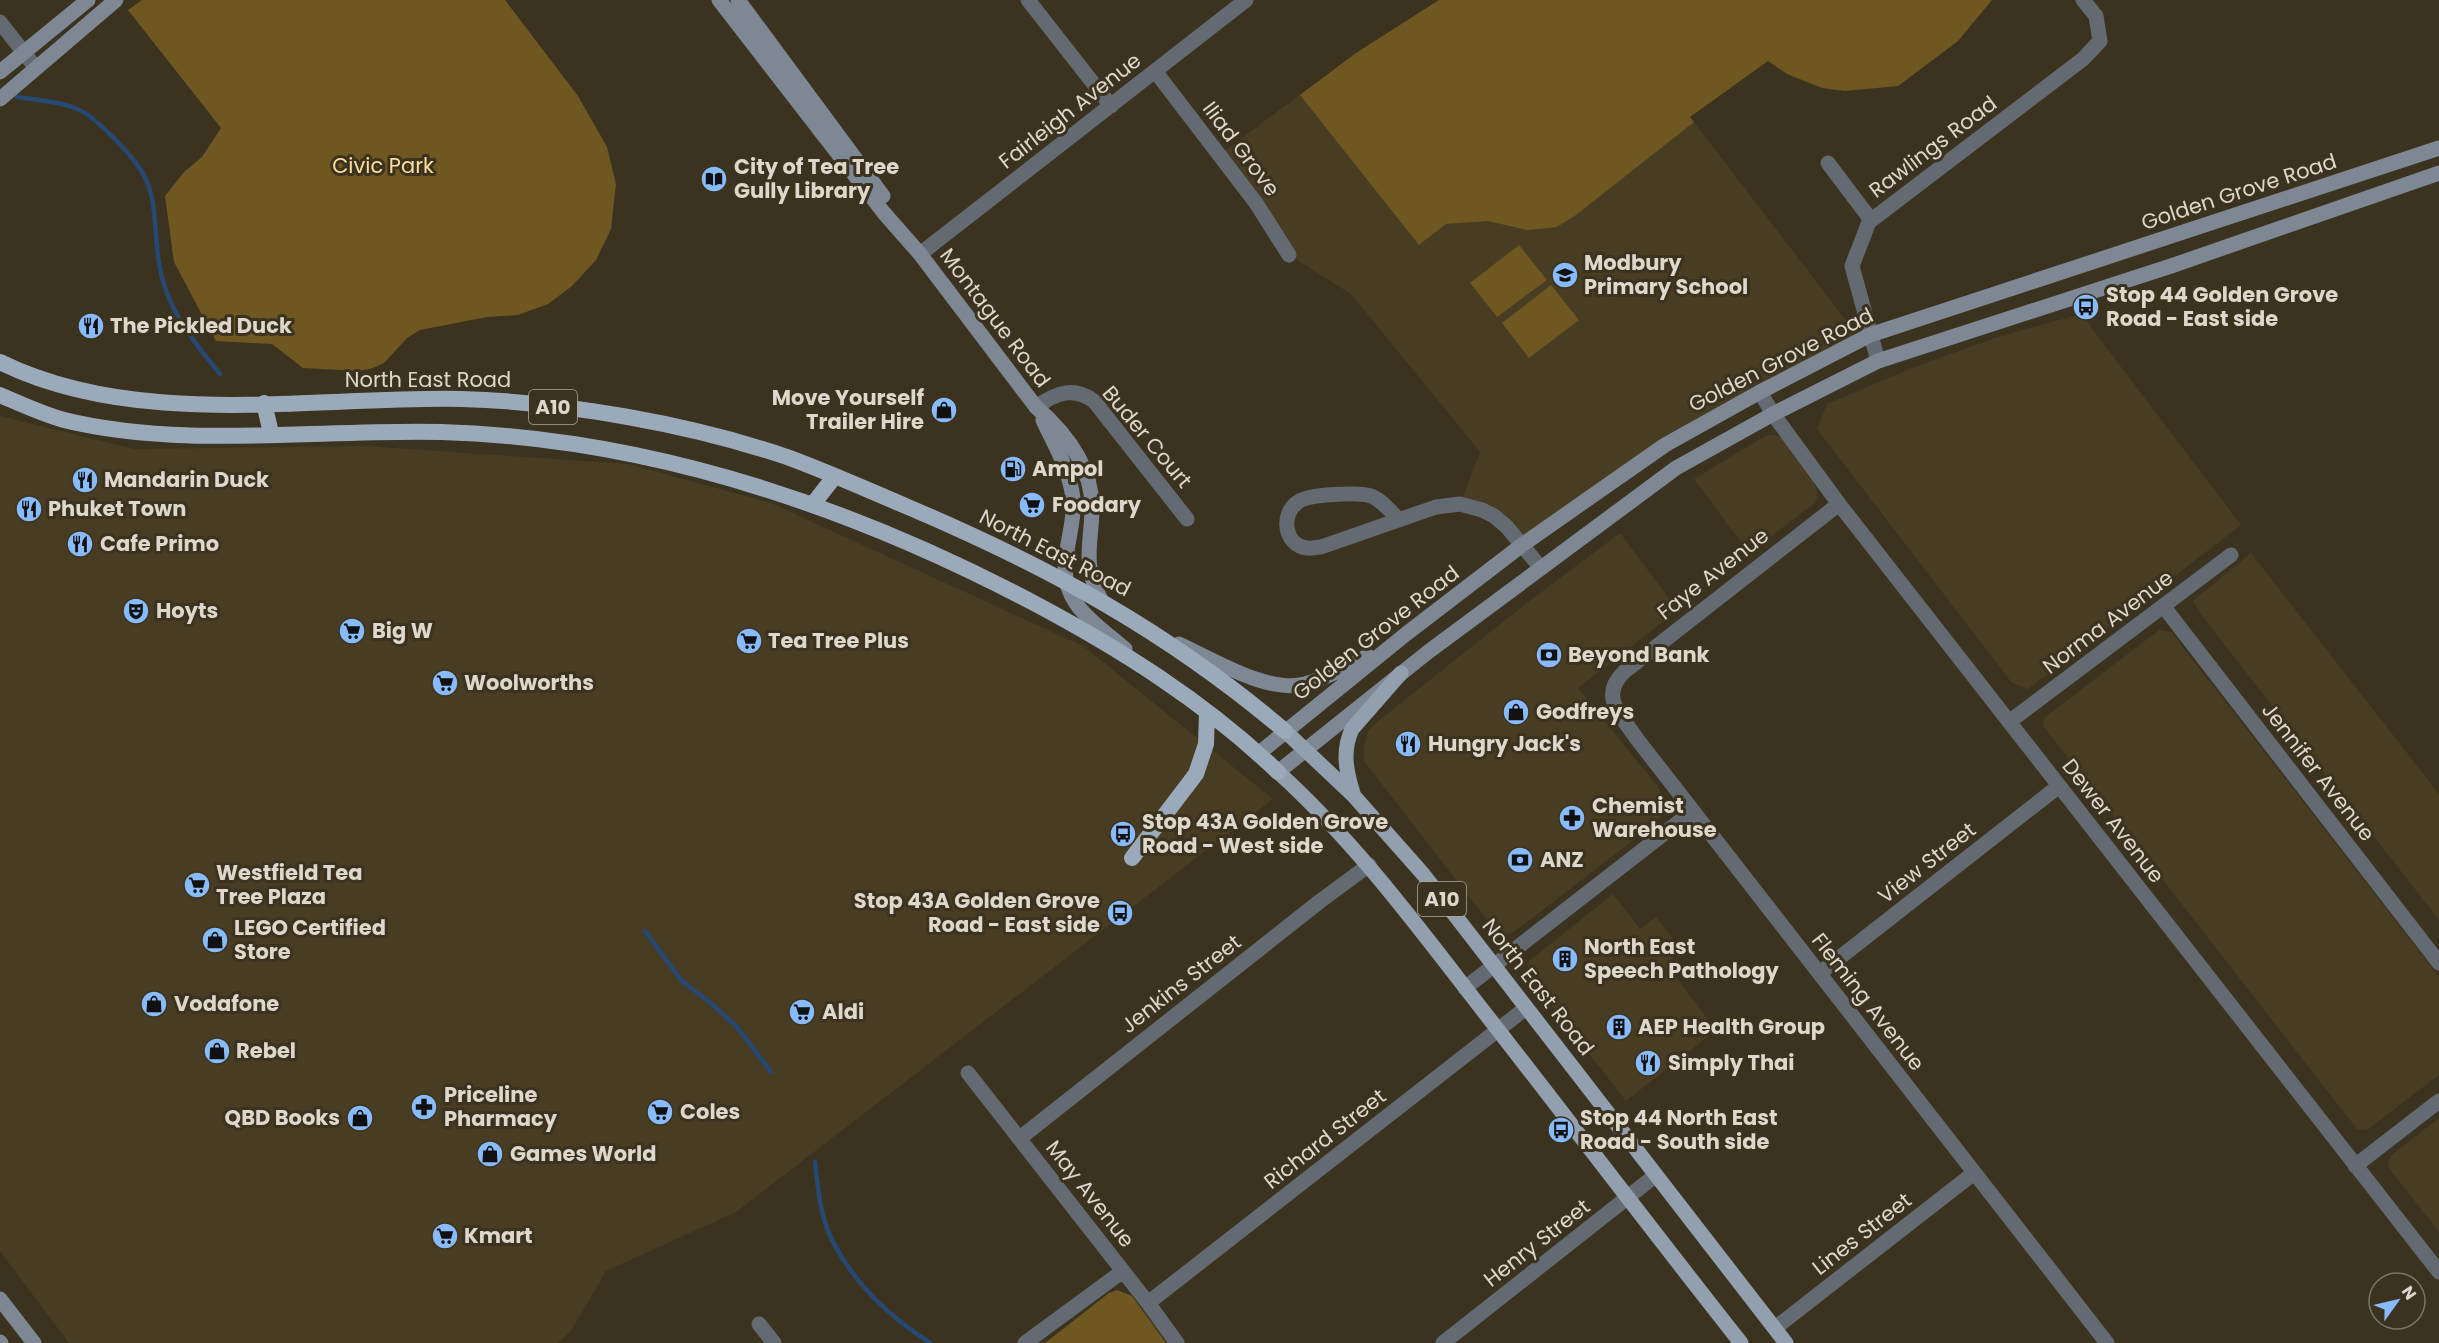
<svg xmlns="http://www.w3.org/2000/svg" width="2439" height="1343" font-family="Poppins,sans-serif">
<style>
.built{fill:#483c23}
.green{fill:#6f5721}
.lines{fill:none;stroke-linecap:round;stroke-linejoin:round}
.stream{stroke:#254974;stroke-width:4.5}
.minor{stroke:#646a72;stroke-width:15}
.secondary{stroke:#7e8894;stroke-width:15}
.primary{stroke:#929faf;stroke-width:15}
.trunk{stroke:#9baabb;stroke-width:16}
.labels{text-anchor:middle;stroke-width:6;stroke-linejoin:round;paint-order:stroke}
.shield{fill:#3c3220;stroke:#ada698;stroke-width:1.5}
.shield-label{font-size:20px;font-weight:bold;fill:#ddd7cc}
.street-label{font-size:21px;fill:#ddd7cc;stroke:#3c3220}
.park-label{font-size:21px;fill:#fedd9b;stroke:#3c3220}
.poi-label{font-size:21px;font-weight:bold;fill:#ddd7cc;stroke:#3c3220;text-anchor:start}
</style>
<rect width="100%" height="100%" fill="#3c3220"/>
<!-- built -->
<path class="built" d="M1439 0 1690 117 1861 340 1760 392 1522 545 1507 527 1460 504 1480 452 1351 294 1289 255 1219 155 1356 53Z
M2081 314 2241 525 2028 689 2012 683 1817 429 1827 404 1917 366 1998 337Z
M0 416 134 449 366 446 628 464 771 503 1083 646 1273 799 736 1212 606 1271 571 1331 558 1343H69L0 1251Z
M1767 435H1776L1783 439 1814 480 1818 497 1815 503 1749 553 1694 479Z
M1620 533 1678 610 1578 688 1659 788 1665 801 1664 813 1657 822 1518 929 1510 934H1502L1494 929 1364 761V747L1368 731 1377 722 1528 602Z
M2251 553 2439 794V920L2203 617 2193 601Z
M2159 630 2171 632 2439 977V1075L2367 1130 2357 1129 2043 726 2044 718Z
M1613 894 1640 929 1656 917 1683 951 1666 964 1716 1030 1626 1101 1527 974 1529 961Z
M2439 1118V1232L2388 1167 2390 1156Z"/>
<!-- green -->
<path class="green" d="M142 0H505L578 96 607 147 616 184 611 229 596 260 572 286 548 304 518 315 487 317 420 330 407 338 384 363 373 368 360 371 303 368 272 344 216 341 174 262 165 196 184 172 202 157 221 128 128 10Z
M1439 0H1992L1958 41 1898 86 1845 91 1822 88 1787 74 1768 61 1690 117 1694 122 1576 215 1557 227 1527 230 1488 221 1446 224 1419 245 1300 95 1356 53Z
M1519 245 1547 280 1497 317 1470 283Z
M1551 285 1579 320 1529 358 1502 323Z
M1117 1290 1132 1296 1166 1343H1045L1109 1293Z"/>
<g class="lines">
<!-- stream -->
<path class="stream" d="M17 97C35 100 58 101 75 108 95 115 140 162 147 182 159 211 153 250 163 281 173 317 197 346 220 374
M645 931 681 980 714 1006 736 1026 771 1072
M815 1162C818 1188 820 1216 832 1240 855 1285 889 1316 930 1343"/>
<!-- minor -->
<path class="minor" d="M1028 0 1111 106
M0 22 36 68
M1155 71 1256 203 1289 255
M1828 163 1871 220
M920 254 1246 0
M1878 361 1852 266 1869 222 2083 59 2100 41 2096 16 2083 0
M1760 392 1773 414 1839 504 2439 1272
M1036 407C1056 393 1073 386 1094 401L1187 519
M1839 504 1625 671C1598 696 1621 715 1637 739L2107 1343
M1399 520C1391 512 1382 500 1371 496 1358 492 1308 494 1298 502 1280 514 1284 545 1307 548 1311 549 1316 547 1321 547L1436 507 1460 504 1482 510 1494 516 1507 527 1541 568
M2164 607 2439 963
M2009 722 2231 555
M1820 973 2059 786
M1465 988 1693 811
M968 1073 1148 1303 1177 1343
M1020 1138 1319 902 1369 865
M2355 1166 2439 1101
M1148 1303 1526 1008
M759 1324 774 1343
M1775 1328 1974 1173
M1025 1343 1123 1271
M1443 1343 1656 1175"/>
<!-- secondary -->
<path class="secondary" d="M719 0 884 213 920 254 1036 407C1066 433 1093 468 1092 510 1091 548 1082 562 1101 600
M738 0 883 196
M0 72 88 0
M0 99 116 0
M1043 420C1055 446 1069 468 1073 498 1075 519 1068 537 1066 558 1059 603 1095 623 1125 649
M1179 644C1212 659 1268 694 1305 684 1327 678 1348 666 1368 656
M1258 754 1406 634 1522 545 1665 445 1760 392 1870 335 2439 148
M1278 772 1428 652 1676 468 1773 414 1878 361 2171 266 2439 173
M0 1299 34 1343
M0 1342 1 1343"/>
<!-- primary -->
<path class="primary" d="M1285 731 1353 795 1423 874 1786 1343
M1278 772C1353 840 1412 919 1474 999 1563 1113 1651 1229 1741 1343
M1353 793C1346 771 1342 751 1352 729L1401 673"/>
<!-- trunk -->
<path class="trunk" d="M0 362C138 430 313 396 462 399 565 402 690 424 787 457 828 472 868 490 908 507 1049 567 1167 631 1285 731
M0 395C21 404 42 414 64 420 182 449 320 429 441 432 649 438 847 505 1030 601 1119 648 1205 702 1278 772
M264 403 271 433
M813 504 835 476
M1132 858 1196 774 1206 744 1207 713"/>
</g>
<!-- icons -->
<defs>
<symbol id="library-disc" viewBox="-11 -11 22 22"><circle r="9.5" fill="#87bbfb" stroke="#3c3220"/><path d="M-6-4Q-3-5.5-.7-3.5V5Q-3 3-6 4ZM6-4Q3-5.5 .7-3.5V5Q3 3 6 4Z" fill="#111"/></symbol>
<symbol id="school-disc" viewBox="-11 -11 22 22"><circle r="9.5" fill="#87bbfb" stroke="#3c3220"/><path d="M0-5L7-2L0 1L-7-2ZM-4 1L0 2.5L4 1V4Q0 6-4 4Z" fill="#111"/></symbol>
<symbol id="bus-disc" viewBox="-11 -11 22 22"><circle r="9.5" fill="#87bbfb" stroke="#3c3220"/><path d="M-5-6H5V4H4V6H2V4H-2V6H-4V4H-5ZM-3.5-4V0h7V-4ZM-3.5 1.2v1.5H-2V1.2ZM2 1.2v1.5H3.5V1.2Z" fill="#111"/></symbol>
<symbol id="restaurant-disc" viewBox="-11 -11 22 22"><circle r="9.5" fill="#87bbfb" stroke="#3c3220"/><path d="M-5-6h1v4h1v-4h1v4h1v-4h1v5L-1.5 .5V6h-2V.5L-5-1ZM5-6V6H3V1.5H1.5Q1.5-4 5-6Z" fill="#111"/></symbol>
<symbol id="shop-disc" viewBox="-11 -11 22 22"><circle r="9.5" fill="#87bbfb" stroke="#3c3220"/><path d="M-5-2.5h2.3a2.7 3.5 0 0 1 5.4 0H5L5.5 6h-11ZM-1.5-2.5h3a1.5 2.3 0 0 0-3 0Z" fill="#111"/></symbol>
<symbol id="fuel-disc" viewBox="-11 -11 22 22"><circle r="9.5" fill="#87bbfb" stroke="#3c3220"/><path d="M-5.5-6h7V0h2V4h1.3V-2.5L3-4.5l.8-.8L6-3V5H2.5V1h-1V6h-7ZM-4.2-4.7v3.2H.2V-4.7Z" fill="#111"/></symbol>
<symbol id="supermarket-disc" viewBox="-11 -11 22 22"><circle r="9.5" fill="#87bbfb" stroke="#3c3220"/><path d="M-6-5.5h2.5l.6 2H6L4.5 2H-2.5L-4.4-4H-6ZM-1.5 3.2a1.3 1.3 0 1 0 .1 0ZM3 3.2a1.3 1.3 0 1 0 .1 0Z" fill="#111"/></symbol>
<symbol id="theatre-disc" viewBox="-11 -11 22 22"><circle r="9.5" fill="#87bbfb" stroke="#3c3220"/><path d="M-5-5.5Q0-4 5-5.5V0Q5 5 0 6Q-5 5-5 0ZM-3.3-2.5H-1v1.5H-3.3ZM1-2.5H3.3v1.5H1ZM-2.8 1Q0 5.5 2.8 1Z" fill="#111"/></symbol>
<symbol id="bank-disc" viewBox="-11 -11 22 22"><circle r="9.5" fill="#87bbfb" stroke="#3c3220"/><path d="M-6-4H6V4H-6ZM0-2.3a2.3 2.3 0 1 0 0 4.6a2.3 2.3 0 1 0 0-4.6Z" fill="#111"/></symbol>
<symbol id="pharmacy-disc" viewBox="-11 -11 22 22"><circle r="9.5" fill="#87bbfb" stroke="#3c3220"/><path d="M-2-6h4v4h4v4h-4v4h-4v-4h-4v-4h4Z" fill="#111"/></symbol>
<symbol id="building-disc" viewBox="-11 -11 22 22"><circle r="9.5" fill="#87bbfb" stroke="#3c3220"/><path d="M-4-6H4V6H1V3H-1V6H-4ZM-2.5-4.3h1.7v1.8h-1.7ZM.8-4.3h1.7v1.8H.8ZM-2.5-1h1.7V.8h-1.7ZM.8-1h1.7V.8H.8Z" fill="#111"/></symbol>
</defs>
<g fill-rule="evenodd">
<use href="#library-disc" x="699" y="164" width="30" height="30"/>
<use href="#school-disc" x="1550" y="260" width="30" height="30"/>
<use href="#bus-disc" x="2071" y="292" width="30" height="30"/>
<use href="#restaurant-disc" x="76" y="311" width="30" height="30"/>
<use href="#shop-disc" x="929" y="395" width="30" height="30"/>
<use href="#fuel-disc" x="998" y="454" width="30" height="30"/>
<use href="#restaurant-disc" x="70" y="465" width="30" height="30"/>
<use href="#supermarket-disc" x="1017" y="490" width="30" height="30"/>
<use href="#restaurant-disc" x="14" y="494" width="30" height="30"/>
<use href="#restaurant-disc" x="65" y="529" width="30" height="30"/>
<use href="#theatre-disc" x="121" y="596" width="30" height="30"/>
<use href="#supermarket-disc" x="337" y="616" width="30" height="30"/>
<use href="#supermarket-disc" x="734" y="626" width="30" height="30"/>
<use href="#bank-disc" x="1534" y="640" width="30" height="30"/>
<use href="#supermarket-disc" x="430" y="668" width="30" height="30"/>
<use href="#shop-disc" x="1501" y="697" width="30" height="30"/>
<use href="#restaurant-disc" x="1393" y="729" width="30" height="30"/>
<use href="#pharmacy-disc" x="1557" y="803" width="30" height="30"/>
<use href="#bus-disc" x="1108" y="819" width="30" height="30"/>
<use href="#bank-disc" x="1505" y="845" width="30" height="30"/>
<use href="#supermarket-disc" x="182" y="870" width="30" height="30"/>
<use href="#bus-disc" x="1105" y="898" width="30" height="30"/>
<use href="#shop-disc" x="200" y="925" width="30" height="30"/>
<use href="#building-disc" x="1550" y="944" width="30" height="30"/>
<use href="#shop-disc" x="139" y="989" width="30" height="30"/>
<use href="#supermarket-disc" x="787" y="997" width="30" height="30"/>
<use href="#building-disc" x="1604" y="1012" width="30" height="30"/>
<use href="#shop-disc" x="202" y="1036" width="30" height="30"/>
<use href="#restaurant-disc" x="1633" y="1048" width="30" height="30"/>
<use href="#pharmacy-disc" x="409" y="1092" width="30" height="30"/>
<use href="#supermarket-disc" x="645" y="1097" width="30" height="30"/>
<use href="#shop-disc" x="345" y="1103" width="30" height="30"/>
<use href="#bus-disc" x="1546" y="1115" width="30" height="30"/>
<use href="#shop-disc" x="475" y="1139" width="30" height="30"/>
<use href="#supermarket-disc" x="430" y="1221" width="30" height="30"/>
</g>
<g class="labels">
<!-- shield labels -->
<g class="shield">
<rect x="529" y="390" width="48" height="34" rx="4.5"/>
<rect x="1418" y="882" width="48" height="34" rx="4.5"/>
</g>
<g class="shield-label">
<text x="553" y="414">A10</text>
<text x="1442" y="906">A10</text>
</g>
<!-- street labels -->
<g class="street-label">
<text transform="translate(1070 111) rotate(-38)" y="7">Fairleigh Avenue</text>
<text transform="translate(1933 147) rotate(-37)" y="7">Rawlings Road</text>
<text transform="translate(1241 149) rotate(53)" y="7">Iliad Grove</text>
<text transform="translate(2239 192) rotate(-18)" y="7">Golden Grove Road</text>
<text transform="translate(995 318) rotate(53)" y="7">Montague Road</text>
<text transform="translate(1781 360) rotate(-27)" y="7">Golden Grove Road</text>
<text x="428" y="387">North East Road</text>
<text transform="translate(1147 437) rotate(50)" y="7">Buder Court</text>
<text transform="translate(1055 553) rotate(27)" y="7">North East Road</text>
<text transform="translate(1713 574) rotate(-38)" y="7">Faye Avenue</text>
<text transform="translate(2108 622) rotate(-37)" y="7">Norma Avenue</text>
<text transform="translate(1376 633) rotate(-38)" y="7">Golden Grove Road</text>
<text transform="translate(2318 772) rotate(52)" y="7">Jennifer Avenue</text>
<text transform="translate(2113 821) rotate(52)" y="7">Dewer Avenue</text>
<text transform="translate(1927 863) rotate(-38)" y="7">View Street</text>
<text transform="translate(1181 984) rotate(-38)" y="7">Jenkins Street</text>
<text transform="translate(1538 987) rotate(52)" y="7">North East Road</text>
<text transform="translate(1868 1002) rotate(52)" y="7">Fleming Avenue</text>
<text transform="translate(1325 1139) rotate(-38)" y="7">Richard Street</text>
<text transform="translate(1090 1194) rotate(52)" y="7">May Avenue</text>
<text transform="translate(1862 1234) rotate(-38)" y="7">Lines Street</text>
<text transform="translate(1537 1243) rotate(-38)" y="7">Henry Street</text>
</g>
<!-- park labels -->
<g class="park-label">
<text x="383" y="173">Civic Park</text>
</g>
<!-- poi labels -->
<g class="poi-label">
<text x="734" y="174">City of Tea Tree<tspan x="734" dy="24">Gully Library</tspan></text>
<text x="1584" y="270">Modbury<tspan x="1584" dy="24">Primary School</tspan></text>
<text x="2106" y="302">Stop 44 Golden Grove<tspan x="2106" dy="24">Road - East side</tspan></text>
<text x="110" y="333">The Pickled Duck</text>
<text x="924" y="405" text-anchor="end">Move Yourself<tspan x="924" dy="24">Trailer Hire</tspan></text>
<text x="1032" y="476">Ampol</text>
<text x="104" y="487">Mandarin Duck</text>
<text x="1052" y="512">Foodary</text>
<text x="48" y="516">Phuket Town</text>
<text x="100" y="551">Cafe Primo</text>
<text x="156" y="618">Hoyts</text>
<text x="372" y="638">Big W</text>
<text x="768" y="648">Tea Tree Plus</text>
<text x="1568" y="662">Beyond Bank</text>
<text x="464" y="690">Woolworths</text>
<text x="1536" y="719">Godfreys</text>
<text x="1428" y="751">Hungry Jack's</text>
<text x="1592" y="813">Chemist<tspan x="1592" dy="24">Warehouse</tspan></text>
<text x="1142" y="829">Stop 43A Golden Grove<tspan x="1142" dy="24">Road - West side</tspan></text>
<text x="1540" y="867">ANZ</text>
<text x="216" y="880">Westfield Tea<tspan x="216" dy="24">Tree Plaza</tspan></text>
<text x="1100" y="908" text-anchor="end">Stop 43A Golden Grove<tspan x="1100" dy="24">Road - East side</tspan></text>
<text x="234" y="935">LEGO Certified<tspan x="234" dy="24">Store</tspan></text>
<text x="1584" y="954">North East<tspan x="1584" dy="24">Speech Pathology</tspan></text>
<text x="174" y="1011">Vodafone</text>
<text x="822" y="1019">Aldi</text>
<text x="1638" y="1034">AEP Health Group</text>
<text x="236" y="1058">Rebel</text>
<text x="1668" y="1070">Simply Thai</text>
<text x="444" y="1102">Priceline<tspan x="444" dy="24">Pharmacy</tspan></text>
<text x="680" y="1119">Coles</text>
<text x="340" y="1125" text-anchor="end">QBD Books</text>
<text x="1580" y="1125">Stop 44 North East<tspan x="1580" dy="24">Road - South side</tspan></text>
<text x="510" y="1161">Games World</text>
<text x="464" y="1243">Kmart</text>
</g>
</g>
<!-- north arrow -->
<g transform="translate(2397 1301) rotate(56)"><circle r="28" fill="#3c3220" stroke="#7c7465" stroke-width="1.5"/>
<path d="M0-4.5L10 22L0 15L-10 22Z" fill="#87bbfb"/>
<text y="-9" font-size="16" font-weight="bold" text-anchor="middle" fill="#ddd7cc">N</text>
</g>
</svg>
